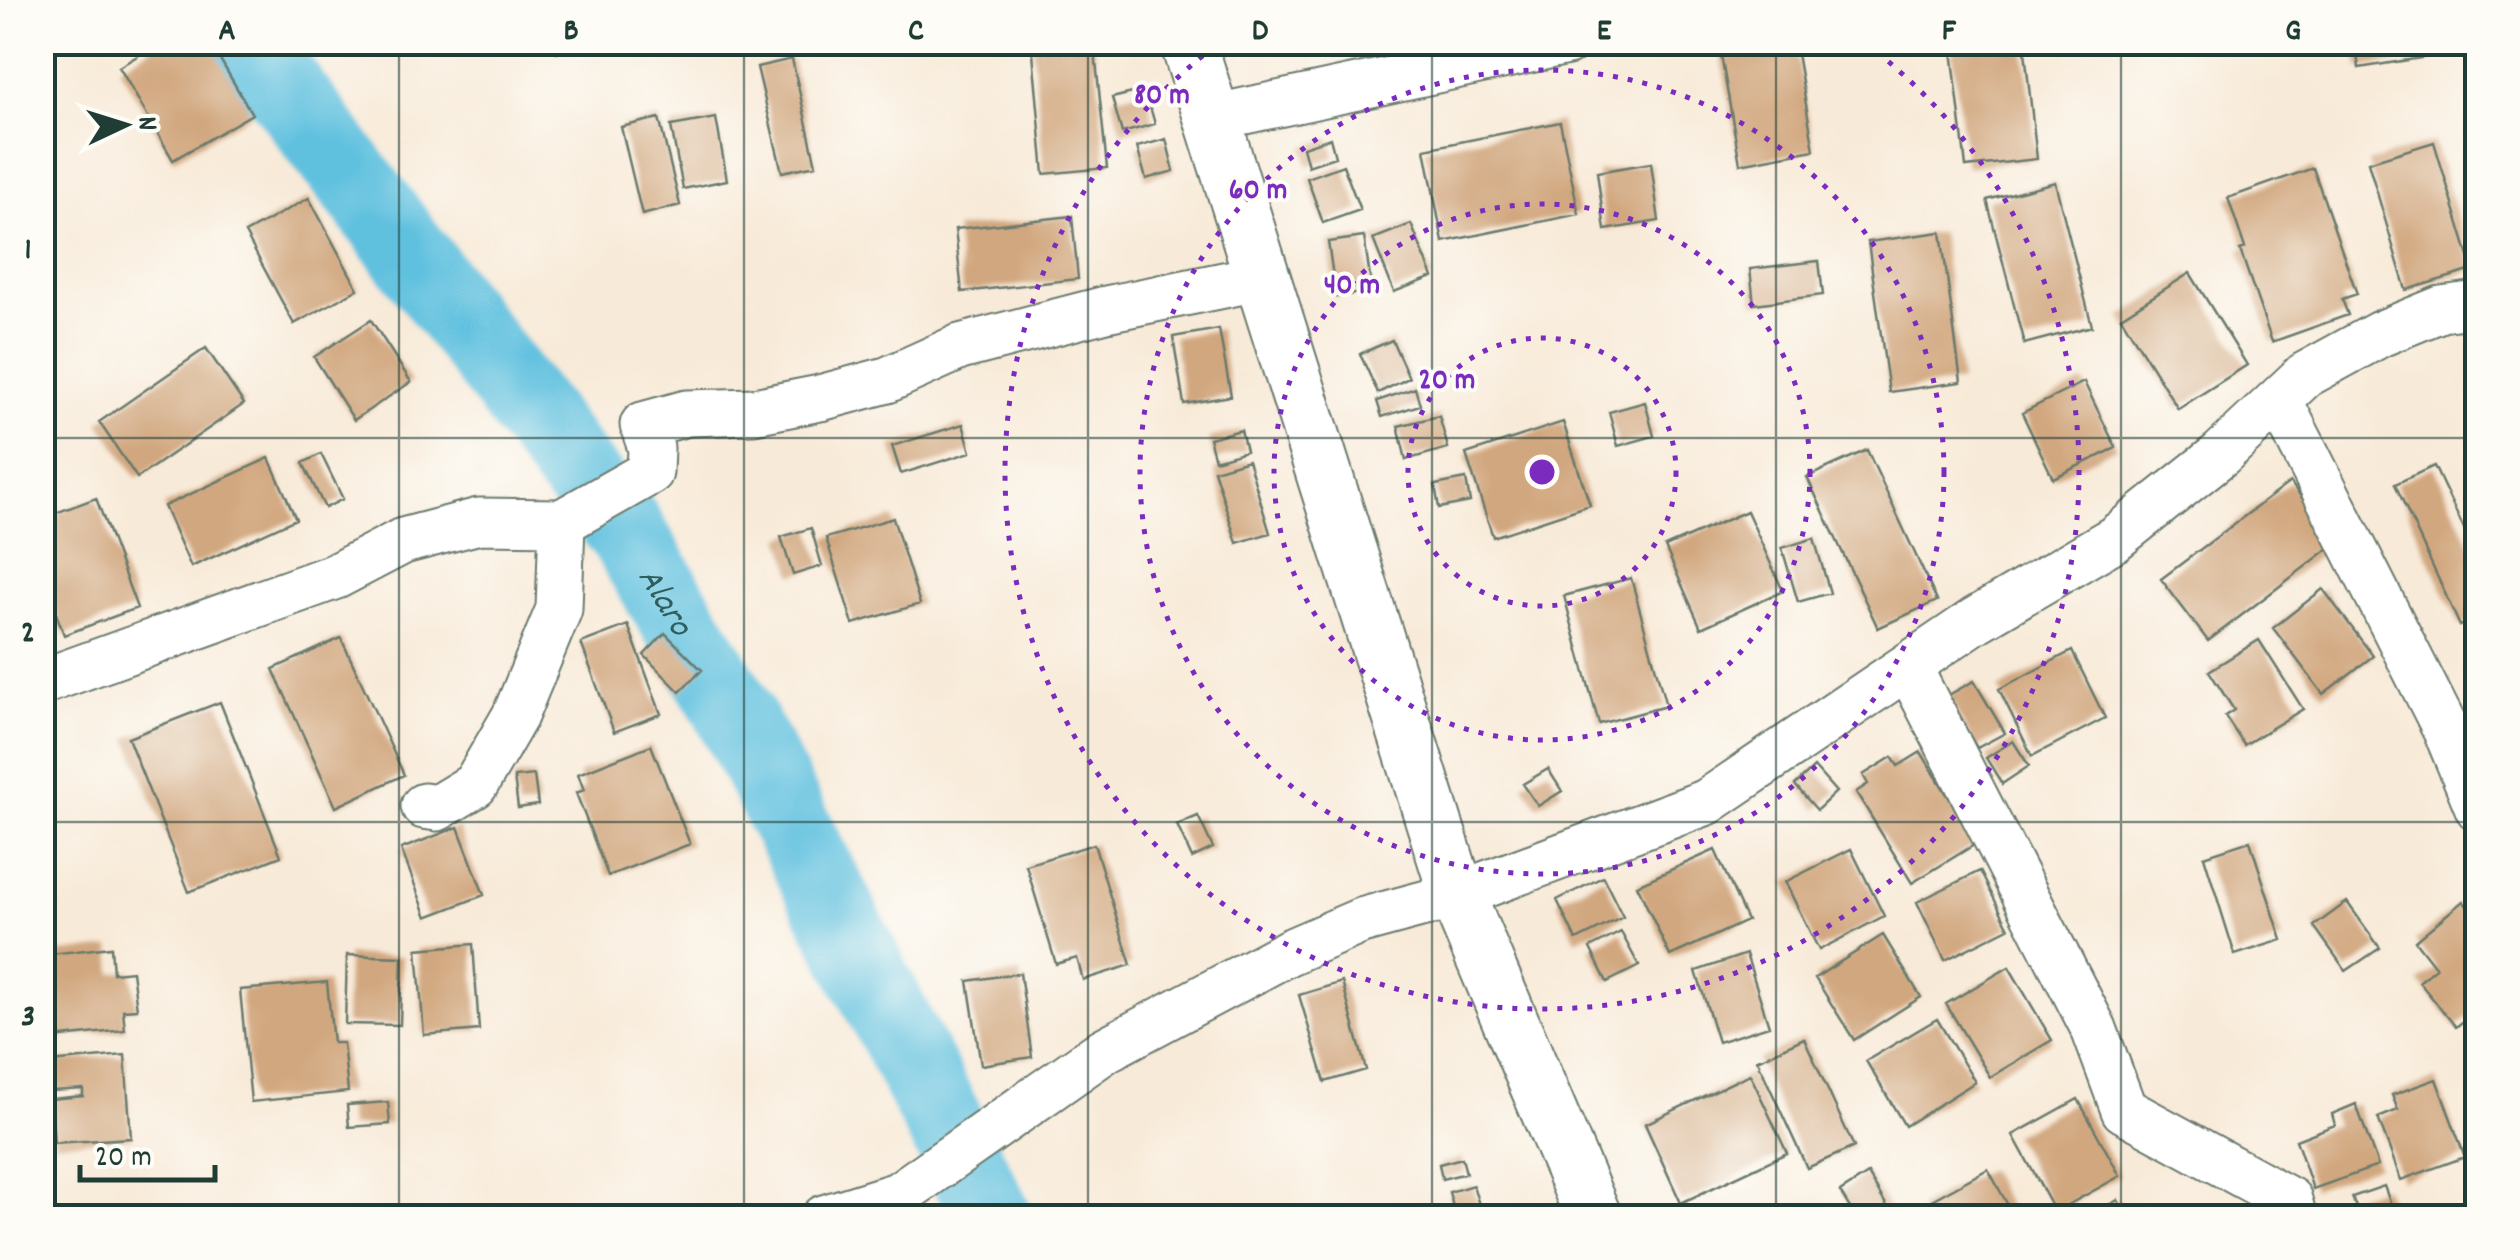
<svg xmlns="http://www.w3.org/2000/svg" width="2520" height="1260" font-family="Dekko,sans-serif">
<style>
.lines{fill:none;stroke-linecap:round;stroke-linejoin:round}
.river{stroke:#60c1df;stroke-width:80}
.building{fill:#d1a77f}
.street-casing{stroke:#6b7a6d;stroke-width:49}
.secondary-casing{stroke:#6b7a6d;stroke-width:59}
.street{stroke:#fff;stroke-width:45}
.secondary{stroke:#fff;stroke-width:55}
.grid{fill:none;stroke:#1f3d34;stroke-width:2.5;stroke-opacity:0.55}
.ring{fill:none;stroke:#7b2cbf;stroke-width:5;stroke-dasharray:5 10}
.labels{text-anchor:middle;stroke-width:8;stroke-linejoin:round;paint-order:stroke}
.water-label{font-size:35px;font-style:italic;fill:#2f5e5f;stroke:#fdfcf7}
.centre{fill:#7b2cbf;stroke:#fdfcf7;stroke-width:5}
.ring-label{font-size:30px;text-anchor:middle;font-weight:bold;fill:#7b2cbf;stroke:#fdfcf7;stroke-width:8;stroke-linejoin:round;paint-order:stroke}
.neatline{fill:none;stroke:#1f3d34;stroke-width:4}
.grid-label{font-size:32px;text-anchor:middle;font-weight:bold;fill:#1f3d34}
</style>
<rect width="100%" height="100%" fill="#fdfcf7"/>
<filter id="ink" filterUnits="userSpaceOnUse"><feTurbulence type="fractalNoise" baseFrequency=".01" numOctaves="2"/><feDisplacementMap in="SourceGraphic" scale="20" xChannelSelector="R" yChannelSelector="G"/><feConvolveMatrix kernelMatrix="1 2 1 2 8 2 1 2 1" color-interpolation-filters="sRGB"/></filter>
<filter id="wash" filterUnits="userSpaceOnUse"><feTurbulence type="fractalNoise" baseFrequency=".0048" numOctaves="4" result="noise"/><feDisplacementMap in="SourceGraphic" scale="40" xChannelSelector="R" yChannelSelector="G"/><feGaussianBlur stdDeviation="2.25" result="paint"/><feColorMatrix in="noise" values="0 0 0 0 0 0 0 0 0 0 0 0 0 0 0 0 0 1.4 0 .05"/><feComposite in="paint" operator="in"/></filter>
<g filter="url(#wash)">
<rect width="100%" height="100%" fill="#f8ead8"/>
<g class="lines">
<!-- river -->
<path class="river" id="s1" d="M249 42 573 468 624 528 729 703 993 1218"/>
</g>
<g id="blocks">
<!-- building -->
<path class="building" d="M161 42H210L252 114 173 160 119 67Z
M556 42H630L631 47 557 52Z
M1032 42H1094L1107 168 1044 174Z
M1791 42H1795L1814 150 1740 164 1721 55Z
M1951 42H2024L2037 159 1966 167Z
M2355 42H2457L2458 52 2359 68Z
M792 59 816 165 782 172 757 67Z
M1145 90 1155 124 1122 133 1112 98Z
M659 118 680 205 642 215 621 127Z
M716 118 727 180 683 189 671 126Z
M1560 122 1579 214 1443 242 1425 149Z
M1330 138 1335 157 1308 166 1303 147Z
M1166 139 1174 171 1146 179 1137 147Z
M2434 142 2473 270 2406 290 2368 162Z
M1651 163 1659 221 1605 230 1597 172Z
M1343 165 1360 210 1323 223 1307 178Z
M2313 168 2357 294 2342 299 2348 315 2272 342 2240 250 2245 248 2228 198Z
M2055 182 2092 326 2024 344 1987 200Z
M309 198 358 289 294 324 245 233Z
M1072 216 1078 279 962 292 955 229Z
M1411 224 1433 277 1394 292 1373 239Z
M1941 232 1961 382 1889 392 1868 242Z
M1364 237 1372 291 1336 297 1328 242Z
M1819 261 1823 295 1754 304 1750 269Z
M2190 273 2247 365 2178 409 2121 317Z
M371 320 411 382 354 420 314 357Z
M1219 329 1231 396 1184 404 1173 337Z
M1392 340 1409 378 1378 393 1360 354Z
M206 348 244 404 137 478 99 422Z
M2084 382 2116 448 2053 478 2022 413Z
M1415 388 1420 405 1382 417 1377 401Z
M1645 402 1654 436 1618 446 1609 412Z
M1439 416 1448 448 1406 460 1398 426Z
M1563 422 1590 505 1493 537 1466 454Z
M963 424 971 452 901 474 892 446Z
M1241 430 1246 451 1215 460 1209 438Z
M1867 450 1937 601 1878 628 1807 477Z
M321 454 343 499 325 508 303 463Z
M269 458 296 519 191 567 164 506Z
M1248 460 1270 533 1237 543 1214 470Z
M2434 466 2478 559V618L2460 626 2395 484Z
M1466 479 1470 502 1439 508 1435 485Z
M2290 482 2336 543 2208 641 2161 579Z
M96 498 137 608 64 635 42 575V518Z
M1747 511 1783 591 1701 628 1665 547Z
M893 518 920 604 853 624 826 538Z
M811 528 822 566 793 575 781 537Z
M1814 538 1830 593 1798 602 1782 548Z
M1631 578 1666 706 1599 724 1564 596Z
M2323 589 2373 656 2323 694 2273 628Z
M628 625 661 714 614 732 581 643Z
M665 633 702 670 680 692 644 655Z
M341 638 404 775 336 807 273 669Z
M2259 640 2303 709 2244 745 2225 716 2234 710 2209 671Z
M2072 651 2105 718 2032 756 1999 689Z
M1974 681 2005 733 1977 748 1947 696Z
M220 702 281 856 189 892 128 738Z
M2013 741 2029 766 2002 784 1986 758Z
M651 745 690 844 608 876 576 793 584 790 578 774Z
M1921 752 1977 843 1912 883 1856 792 1868 784 1863 775 1892 757 1898 766Z
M1814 767 1836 792 1817 810 1795 785Z
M1548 769 1562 791 1538 806 1523 784Z
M534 775 538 805 518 808 514 777Z
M1198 816 1213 848 1192 858 1177 825Z
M458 827 484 895 427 917 401 849Z
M2250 841 2282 940 2235 955 2204 856Z
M1094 844 1131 965 1083 980 1077 958 1056 964 1026 865Z
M1851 849 1884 916 1819 950 1785 882Z
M1715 850 1747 921 1670 956 1637 885Z
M1980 871 2009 928 1945 960 1917 902Z
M1603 877 1623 917 1576 940 1557 900Z
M2463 901 2478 919V1009L2456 1027 2419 982 2436 968 2415 941Z
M2347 902 2380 948 2346 971 2314 926Z
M1621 932 1639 966 1607 982 1590 948Z
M1883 935 1921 997 1854 1040 1815 978Z
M473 944 479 1030 424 1035 417 949Z
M111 947 113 973 132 971 137 1009 123 1010 125 1030 43 1039 42 955Z
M1746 954 1769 1026 1718 1042 1696 971Z
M347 955 402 957 400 1025 345 1024Z
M2009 967 2052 1040 1990 1077 1946 1004Z
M1020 973 1032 1057 981 1065 968 981Z
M327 982 333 1043H343L348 1092 251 1102 240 990Z
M1342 982 1366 1070 1325 1082 1299 995Z
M1937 1019 1975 1082 1905 1126 1866 1061Z
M1804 1038 1854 1147 1807 1168 1757 1060Z
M125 1055 131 1138 54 1143 51 1099 83 1096V1089L52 1091 50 1062Z
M1750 1074 1787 1153 1681 1203 1645 1124Z
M2436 1079 2465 1157 2401 1180 2378 1118 2398 1110 2392 1095Z
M2078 1099 2120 1176 2055 1212 2013 1135Z
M388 1102 390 1124 349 1127 347 1105Z
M2356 1104 2378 1166 2313 1189 2296 1140 2335 1125 2332 1114Z
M1462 1158 1466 1173 1442 1179 1439 1164Z
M1988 1169 2015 1218H1925L1919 1207Z
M1868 1174 1894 1218H1856L1840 1192Z
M1473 1185 1483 1218H1456L1449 1192Z
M2384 1186 2396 1218H2360L2352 1197Z
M2118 1200 2127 1218H2084Z"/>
</g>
</g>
<g filter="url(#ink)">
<use href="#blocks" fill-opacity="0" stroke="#6b7a6d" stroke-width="2.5"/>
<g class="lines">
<defs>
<path id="street" d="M1212 118 1567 42
M2279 400 2445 728 2478 808
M562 522 650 472 651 448 643 425 687 413 754 411 820 398 887 380 960 347 1106 309 1263 277
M1908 666 2094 1029 2124 1110 2289 1200 2294 1218
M42 682 336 576 403 541 479 521 562 522 559 609 515 716 475 785 437 808 424 806
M824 1218 898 1195 1105 1050 1289 952 1361 921 1457 895 1707 802 1976 620 2114 539 2221 454 2305 375 2380 334 2441 309 2478 304"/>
<path id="secondary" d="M1188 42 1457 895 1594 1218"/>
</defs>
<!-- street casing -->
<use href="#street" class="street-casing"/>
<!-- secondary casing -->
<use href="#secondary" class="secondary-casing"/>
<!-- street -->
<use href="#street" class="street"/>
<!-- secondary -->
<use href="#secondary" class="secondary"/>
</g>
</g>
<!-- grid -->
<path class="grid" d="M399 42V1218M744 42V1218M1088 42V1218M1432 42V1218M1776 42V1218M2121 42V1218M42 438H2478M42 822H2478"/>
<!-- distance rings -->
<g class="ring">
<circle cx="1542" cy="472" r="134"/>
<circle cx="1542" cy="472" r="268"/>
<circle cx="1542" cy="472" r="402"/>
<path d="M1865 43A537 537 0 1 1 1219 43"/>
</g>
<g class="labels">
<!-- water labels -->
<g class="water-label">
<text dy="12" stroke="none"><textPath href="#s1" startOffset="698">Alaro</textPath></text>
</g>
</g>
<circle cx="1542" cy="472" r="15" class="centre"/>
<g class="ring-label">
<text x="1162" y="103">80 m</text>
<text x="1258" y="198">60 m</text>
<text x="1352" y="293">40 m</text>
<text x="1447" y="388">20 m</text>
</g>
<!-- margin -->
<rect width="2520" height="1260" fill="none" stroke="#fdfcf7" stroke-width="110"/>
<!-- north arrow -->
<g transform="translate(125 125) rotate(86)" stroke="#fdfcf7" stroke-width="8" paint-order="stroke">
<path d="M0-8L18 38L0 25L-18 38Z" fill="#1f3d34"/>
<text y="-15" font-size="28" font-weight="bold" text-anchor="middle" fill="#1f3d34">N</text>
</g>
<!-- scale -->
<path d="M80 1165v15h135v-15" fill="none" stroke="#1f3d34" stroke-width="5"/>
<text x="95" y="1165" font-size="30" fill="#1f3d34" stroke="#fdfcf7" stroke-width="8" paint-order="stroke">20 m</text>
<rect x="55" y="55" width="2410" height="1150" class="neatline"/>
<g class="grid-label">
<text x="227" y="39">A</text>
<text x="571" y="39">B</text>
<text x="916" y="39">C</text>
<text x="1260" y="39">D</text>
<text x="1604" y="39">E</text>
<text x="1949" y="39">F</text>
<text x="2293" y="39">G</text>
<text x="28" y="258">1</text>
<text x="28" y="641">2</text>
<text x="28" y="1025">3</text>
</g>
</svg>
